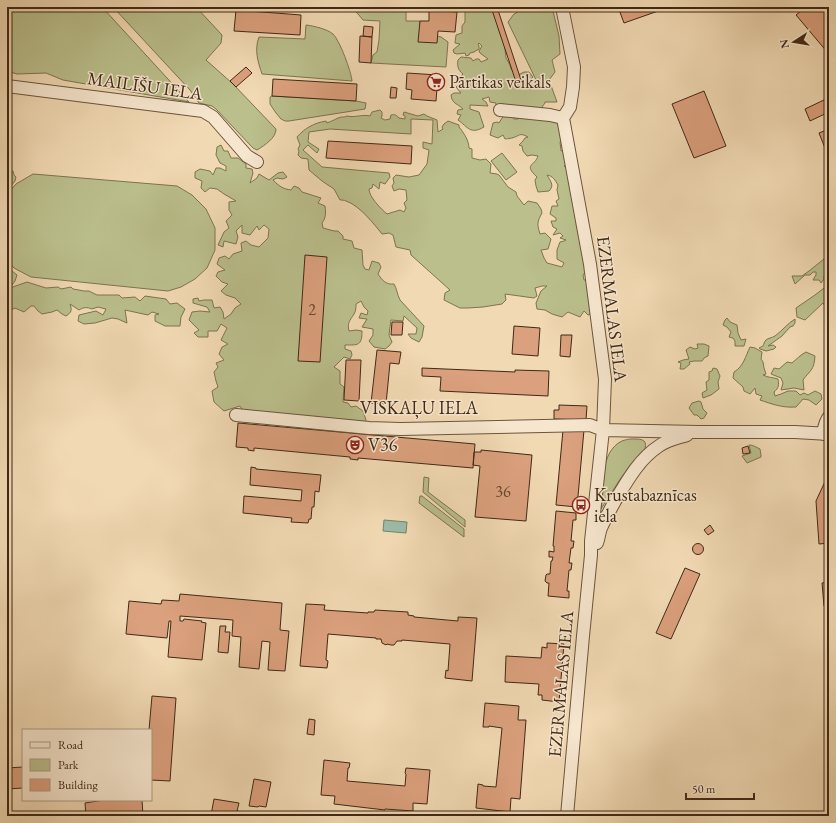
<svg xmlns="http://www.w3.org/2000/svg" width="836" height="823" font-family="'EB Garamond',serif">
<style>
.green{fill:#babf8c;stroke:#7d7451;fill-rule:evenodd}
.water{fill:#9cbba8;stroke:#77816e}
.building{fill:#dba07d;stroke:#402916}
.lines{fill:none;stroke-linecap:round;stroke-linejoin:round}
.minor-casing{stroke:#6c553d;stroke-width:14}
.minor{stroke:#f6e6ce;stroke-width:12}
.labels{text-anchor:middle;stroke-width:3;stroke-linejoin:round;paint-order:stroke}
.number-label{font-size:16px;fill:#674730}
.poi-label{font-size:18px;fill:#402916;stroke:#f6e6ce;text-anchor:start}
.street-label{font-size:18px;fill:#402916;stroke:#f6e6ce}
</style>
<rect width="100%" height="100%" fill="#f1d9b3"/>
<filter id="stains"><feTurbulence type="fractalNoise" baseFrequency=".005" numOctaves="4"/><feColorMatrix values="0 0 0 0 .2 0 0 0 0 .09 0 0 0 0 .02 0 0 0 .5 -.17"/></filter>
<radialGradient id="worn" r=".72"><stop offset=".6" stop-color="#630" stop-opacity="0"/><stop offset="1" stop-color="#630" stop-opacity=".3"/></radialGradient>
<!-- green -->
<path class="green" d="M7 7H102L189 102 63 80 46 73 17 74 7 71Z
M113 7H196L222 35 221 43 206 60 233 84 276 129C276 138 265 145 257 150L253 148 216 109 212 106 199 103 190 90Z
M353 7H403L406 9V21H420L419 41 437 36 441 37 448 42 446 67 371 63 373 55 377 52 379 40 380 21 363 20 353 8Z
M465 7H497V16L504 40 506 58 510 65 511 69 514 73 518 75 524 72H529L533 77 529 81 528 87 530 90 537 82 508 22 514 14 518 12 517 7H552L559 36 560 54 552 60 555 72 549 80 557 102H545V103L542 107 558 121 562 139 560 142 561 151 566 149 569 163 564 166 566 168 569 167 588 269 583 275 584 280H587L594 313 588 315 584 311 580 317 568 312 562 317 552 314 545 310 537 309 536 303 541 291 547 286H542L535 288 537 296 534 298 505 294 506 300 502 304 483 307 468 308H460L444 300 445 293 450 290 411 255 410 250 396 247 393 235 389 233 382 234C374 224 359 205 346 201 344 200 342 200 340 200L334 189 322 181 309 170 308 159 301 158 298 155 299 151 298 149 300 145 297 137C305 128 314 123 326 121L327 123C332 121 334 120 338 118 342 116 344 118 347 116 355 118 362 114 370 116L372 112 380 110 382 112V116L381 118 385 120 390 119 391 115C395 114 396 115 399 118L405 119V116L403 115 404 112 418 116 424 114 427 116 437 120 438 132 443 129 442 127 444 124 448 121 459 125V127C464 133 469 141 469 148L472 149V158L480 160 486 159 491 164 490 173 497 174 499 175 508 187 516 192 517 196 524 205 528 201 537 203 541 209 542 213C537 222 537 224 540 234L545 233 551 239 548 249 541 250 544 258 547 263 562 267 564 263 557 259V250L560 242 564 241 566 240 560 238 563 236 560 233 553 235 557 229 553 227 551 221H556V218L550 214 552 206H558L556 201 559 199 557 190 558 185C555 180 553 176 547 175 550 181 555 185 549 191L538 192 536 186 535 180 537 177C523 164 535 166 538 156L532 155 527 156 523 151 522 146 519 145 523 141 525 138 528 137C519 132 520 136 512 138 512 138 506 139 505 139L503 135 498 138 490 135 493 123 497 122 499 123 502 118 505 115 511 116 514 119H518L520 116 509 105H504L496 107V103L490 102 489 97 482 99 486 102 488 106 470 105V109L479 112 484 127C470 135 468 127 458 120L461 115 457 114 458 110 463 109C457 103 452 104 451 95L454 93H461L456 87 462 82 461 78 462 75 463 74C458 70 457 66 458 60L461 57 471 58 473 61 476 59H479L481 62 488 59 480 53 479 51 482 46 479 43 478 44 479 46V49L474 52 470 53 469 55 466 56 465 53 457 54 454 53 453 50 460 44 455 43 456 35 462 33V26L465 22ZM411 119 433 120 432 144 423 142V148L429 150 427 164 419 175 409 177 396 175 393 178 394 183 392 186 394 191 399 189 406 190 407 200 404 203 406 208 404 212 400 210 387 214C381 209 369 197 369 189L372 188 373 184 379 189 380 182 385 184 390 177 389 173 322 167 303 150 308 145 317 153 319 149 308 142 309 132 330 129 411 134Z
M306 25C314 26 327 29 333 34 340 41 351 71 352 81L262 74C258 62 254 50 259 37L305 39Z
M272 96 356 101 366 103 365 109 289 121H285L281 119 276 113 270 104V97Z
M221 145 224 151H228L231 158H238L246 164V168L252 169 253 173 250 183 257 178 259 174 269 180 278 173 283 172 287 177 283 179 277 178 273 180C279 186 283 189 291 190L294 186 299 188 302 192 321 198 318 203 325 206C326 213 326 218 322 223L323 228 334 231H338L343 236V239L352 241 354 248 362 250 363 265 365 269 369 270 372 261 379 263 381 267 378 274C382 280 386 285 394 284 397 289 397 294 400 300L424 326 422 337 419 342 411 338 408 334H416L417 328 404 316 403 321 391 320 389 335 392 342 389 346 385 349 374 347 369 341 373 335V329L362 327 367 319 359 318 361 313 367 315 368 311 364 307 361 301 356 304C356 307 356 311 354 314 350 321 347 322 349 331L356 330 362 331C362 346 358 345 345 345V349L351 351 352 355 350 359 344 357 334 367 340 371V384L344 387 343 402 348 403 351 407 356 406 363 411 366 420 365 426 243 411 240 406 224 411 214 402 212 391 218 387 216 381 214 372 218 367 216 363 224 360 219 354 222 347 228 344 221 340 227 328 221 324 217 331H208V337H198L194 333 199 330 189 320 192 312 200 311 210 312 207 307 193 303V299L198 298 199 301 204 300H212L214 308 220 307 223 312 224 319 231 314 235 308 241 304 235 298 226 295 221 291 228 284 222 282 216 276 218 272 225 270 217 264 219 258 225 256 229 259 233 254 242 251 241 243 246 241 251 245 259 247 268 238 269 229 264 225 259 230 257 226 250 235 242 233V225L236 231 238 237 236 244 224 241 223 247 218 245 224 232 229 228 226 221 232 215 229 210V202L236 201 224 194 217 189 210 188 205 192 201 188 202 181 195 178V172L200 169 210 171 213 175 216 168H220L226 171V166L220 163 216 155 217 147Z
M502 153 517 172 506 180 491 161Z
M7 170 10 172 13 171 14 175 16 177 15 181 7 191Z
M33 174 177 186 192 195 206 209 215 228V250L207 268 195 279 181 287 168 291 31 277 14 268 7 260V194L16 184Z
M829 255V305L825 306 823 303 805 320 797 317 796 308 815 295 828 285 827 279 824 276V279L821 283 819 280H813L816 275V272H813L810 275H805L795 284 792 276H802L809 271Z
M7 271H12L17 275 15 281 12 285H7Z
M27 282 46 288 58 287 61 289 71 287 73 289 79 290 84 291H89L97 295H119L122 298 135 297 140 301 145 296 166 299 170 304 177 303 185 309 181 317 180 326H165L155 321V315L159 314 152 312 148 315 125 310 127 323 118 319 112 318 95 323 84 324 78 321 79 315 96 311 103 315 106 309 98 307 92 309C87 307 84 307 79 310L70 304C72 310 72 312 66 316L62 314 57 310 52 312 42 314 38 311 34 306H31L24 312 15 308 9 311 7 308V289Z
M727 318 730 322 737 325 738 333 741 340 746 339 744 346H735V341L733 338 729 337 731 332 727 327 723 325 725 320Z
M795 319V323L793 326 790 327 782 336 768 346 773 345 776 347 774 349 766 351 760 349 759 348 763 346C764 344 764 342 766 340 768 338 772 338 775 336 782 331 788 323 795 319Z
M697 344H704L709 346 708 356 704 358 702 361H694L689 362 690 364 684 369H680L681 363 678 362 683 360 689 359 686 350 690 347 695 349 698 348Z
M750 347 755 348 762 352 761 359 763 362 764 368 766 374 763 375C769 378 772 377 778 379 779 385 779 388 774 392L775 396 781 394 788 391H796L800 395 804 393 808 395 815 391 821 394 822 399 816 405 809 400 803 399 796 407C782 408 772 404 760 400L762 396 756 394 755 388 750 394 744 391 743 387 733 378 734 372C744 366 745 357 750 347Z
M806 352 815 356C814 371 810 370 803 380L804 390 794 388 781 390 783 383 781 378 771 374 774 368 779 369 787 362 792 363C797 359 800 355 806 352Z
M713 368 717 369 720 376 718 382 719 389 711 395 703 398 702 393 707 390 706 382 709 380V372L712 371Z
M699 401 701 402 703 409 707 413 704 418 701 419 697 415H694L689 408 692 403Z
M631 439C639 439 648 438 645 449L621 478 601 509C602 489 600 451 622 441 625 440 628 439 631 439Z
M749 445C753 445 756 447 760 449L761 455V457L747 463 742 456 751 453Z
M424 477 429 478 428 492 465 520V527L423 492Z
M420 496H422L464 529V537L419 503Z"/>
<!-- water -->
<path class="water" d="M384 520 407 522 406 533 383 531Z"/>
<!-- building -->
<path class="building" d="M491 7H497L521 80 516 82Z
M618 7H660L661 10 624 23Z
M806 7H829V52L828 53 796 15Z
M236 10 301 15 300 35 234 31Z
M429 10 457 12 455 32 438 31 437 43 418 42 420 21H429Z
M364 26 373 27 372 37 363 36Z
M360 36 372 37 371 63 359 62Z
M246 67 252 73 236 87 230 81Z
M407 73 438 75 436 101 411 99 412 90 406 89Z
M273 79 357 84 356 101 272 96Z
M391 87 397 88 396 98H390Z
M704 91 726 146 694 158 672 104Z
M824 100 829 112 810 121 805 109Z
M829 129V158L819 133Z
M328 141 412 146 411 164 326 158Z
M305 255 327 257 320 362 298 361Z
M392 322H403L402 335H391Z
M514 326 540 328 538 356 512 354Z
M561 335H572L570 357 560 356Z
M377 350 401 352 399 364 390 363 386 404 371 403Z
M346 360H361L359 401 344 400Z
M422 368 515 372V370L549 371 548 396 440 391 441 377 422 376Z
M559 405 587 406 586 420 554 419V410H559Z
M238 423 475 444 473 468 358 458V460L350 459V457L254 448V451L248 450V448L236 447Z
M563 430H584L577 507 556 505Z
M748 446 750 453 743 454 742 448Z
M481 450 532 455 526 521 475 517 480 466 473 465 474 452H481Z
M251 467 256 468V469L321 475 319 492 315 491 314 507H312L311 519H309L308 523 291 522 292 518 243 513 244 496 301 501 302 490 250 485Z
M829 473V543L819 544 816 501Z
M556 511 576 513V520H573L571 541H574L573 548H571L569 563H572L571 570H569L567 591H569V598L548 596 549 583H547L545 581 546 575 547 574H550L551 561H552L553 557H549V551L554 552V546H553Z
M710 525 714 531 708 535 704 530Z
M692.5 549a5.5 5.5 0 1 1 11 0a5.5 5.5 0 1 1-11 0Z
M685 568 700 574 671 639 656 633Z
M829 582V605L824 606 822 583Z
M180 594 282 603 280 630 289 631 285 671 268 670 270 642 262 641 259 669 239 667 241 637 232 636 233 620 180 616V621H183L184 619 202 621 201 622 206 623 202 660 168 657 171 621H169L167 638 126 634 129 601 161 604 162 600 179 601Z
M306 604 325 605 324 610 368 613V612H374L375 610 408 612V615L414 616V617L458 621V617L477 618 472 681 445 678 446 670 448 671 450 644 402 640V641H397L394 645H391L387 644 386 645 382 643 381 639H376V638L328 634 326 660 328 661 327 668 300 666Z
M220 626H226L225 632H230L228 653 218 652Z
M547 643 564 644 559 702 542 700V695H538L539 684 505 682 506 656 541 658 542 647 547 648Z
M152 696 176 698 170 781 151 780V730H149Z
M485 703 519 706 518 720H526L520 799 511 798 510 812 476 808 478 784 483 785V786L496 787 499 758 502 728 489 726V727H483Z
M309 719 315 720 314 735 307 734Z
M324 760 350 763 349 768H348L347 781 405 786 406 774 405 773 406 768 430 770 427 804 413 803V811L385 809V810L334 804 335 796 321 795Z
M23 767V788L7 789V768Z
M254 779 271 782 266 807 259 806 258 807 249 806Z
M214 799 239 803 237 811 265 816H218L211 815Z
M104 800H142L143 816H86L85 803Z"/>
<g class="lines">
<defs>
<path id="minor" d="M562 7 574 67 573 87 570 107 563 118
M7 86 203 111 213 117 247 156 257 162
M500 110 550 115 563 118
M563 118 590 264 605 379 603 430 591 541V555L583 636 567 816
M236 415 369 428 401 429 590 425 603 430 698 432H795L829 434
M823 434C824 428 825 421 829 417
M597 543C599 538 599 533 601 528 605 519 610 510 615 501 627 481 639 459 659 446 667 440 678 438 687 435"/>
</defs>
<!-- minor casing -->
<use href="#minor" class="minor-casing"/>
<!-- minor -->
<use href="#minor" class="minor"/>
</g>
<!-- icons -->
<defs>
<symbol id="supermarket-ring" viewBox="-11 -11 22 22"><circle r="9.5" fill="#f6e6ce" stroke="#8f2418" stroke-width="1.5"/><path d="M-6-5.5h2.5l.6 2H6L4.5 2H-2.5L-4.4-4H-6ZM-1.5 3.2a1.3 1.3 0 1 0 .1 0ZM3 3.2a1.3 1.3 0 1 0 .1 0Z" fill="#8f2418"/></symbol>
<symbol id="theatre-ring" viewBox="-11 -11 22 22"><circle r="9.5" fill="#f6e6ce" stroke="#8f2418" stroke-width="1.5"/><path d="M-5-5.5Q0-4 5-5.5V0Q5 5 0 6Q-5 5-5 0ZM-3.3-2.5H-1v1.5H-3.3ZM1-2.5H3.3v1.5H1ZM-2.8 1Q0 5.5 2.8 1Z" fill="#8f2418"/></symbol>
<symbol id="bus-ring" viewBox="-11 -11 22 22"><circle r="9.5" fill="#f6e6ce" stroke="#8f2418" stroke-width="1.5"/><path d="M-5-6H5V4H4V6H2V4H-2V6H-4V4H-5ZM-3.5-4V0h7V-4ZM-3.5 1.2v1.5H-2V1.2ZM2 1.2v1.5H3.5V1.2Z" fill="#8f2418"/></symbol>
</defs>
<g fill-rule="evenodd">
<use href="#supermarket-ring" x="426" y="72" width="20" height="20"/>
<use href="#theatre-ring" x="345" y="435" width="20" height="20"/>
<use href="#bus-ring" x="571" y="495" width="20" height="20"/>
</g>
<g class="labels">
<!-- number labels -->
<g class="number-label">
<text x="312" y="315">2</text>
<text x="503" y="497">36</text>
</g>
<!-- poi labels -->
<g class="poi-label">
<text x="449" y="88">Pārtikas veikals</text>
<text x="368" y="451">V36</text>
<text x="594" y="501">Krustabaznīcas<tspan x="594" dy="21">iela</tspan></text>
</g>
<!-- street labels -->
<g class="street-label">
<text transform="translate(145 86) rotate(8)" y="6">MAILĪŠU IELA</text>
<text transform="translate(612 309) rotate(83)" y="6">EZERMALAS IELA</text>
<text x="419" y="414">VISKAĻU IELA</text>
<text transform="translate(561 684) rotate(-85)" y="6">EZERMALAS IELA</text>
</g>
</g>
<!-- margin -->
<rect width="836" height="823" fill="none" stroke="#f1d9b3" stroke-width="24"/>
<rect x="8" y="8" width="820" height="807" fill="none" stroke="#402916" stroke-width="2"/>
<rect x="12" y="12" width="812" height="799" fill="none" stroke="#402916"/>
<!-- legend -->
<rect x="22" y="729" width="130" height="72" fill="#f6e6ce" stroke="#ad9a84"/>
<rect x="30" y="742" width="20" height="6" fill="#f6e6ce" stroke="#ad9a84"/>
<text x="58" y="749" font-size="12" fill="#402916">Road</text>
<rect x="30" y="759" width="20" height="12" fill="#babf8c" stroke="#ad9a84"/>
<text x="58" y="769" font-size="12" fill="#402916">Park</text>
<rect x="30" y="779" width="20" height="12" fill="#dba07d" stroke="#ad9a84"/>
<text x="58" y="789" font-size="12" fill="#402916">Building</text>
<!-- north arrow -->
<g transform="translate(794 42) rotate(258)" stroke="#f6e6ce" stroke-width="3" paint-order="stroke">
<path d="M0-3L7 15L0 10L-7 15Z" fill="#402916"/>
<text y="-6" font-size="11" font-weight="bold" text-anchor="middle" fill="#402916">N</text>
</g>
<!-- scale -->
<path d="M686 793v6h68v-6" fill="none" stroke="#402916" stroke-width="2"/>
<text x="692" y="793" font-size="12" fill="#402916" stroke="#f6e6ce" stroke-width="3" paint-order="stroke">50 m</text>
<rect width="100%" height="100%" filter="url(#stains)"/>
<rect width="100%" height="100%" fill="url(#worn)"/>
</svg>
